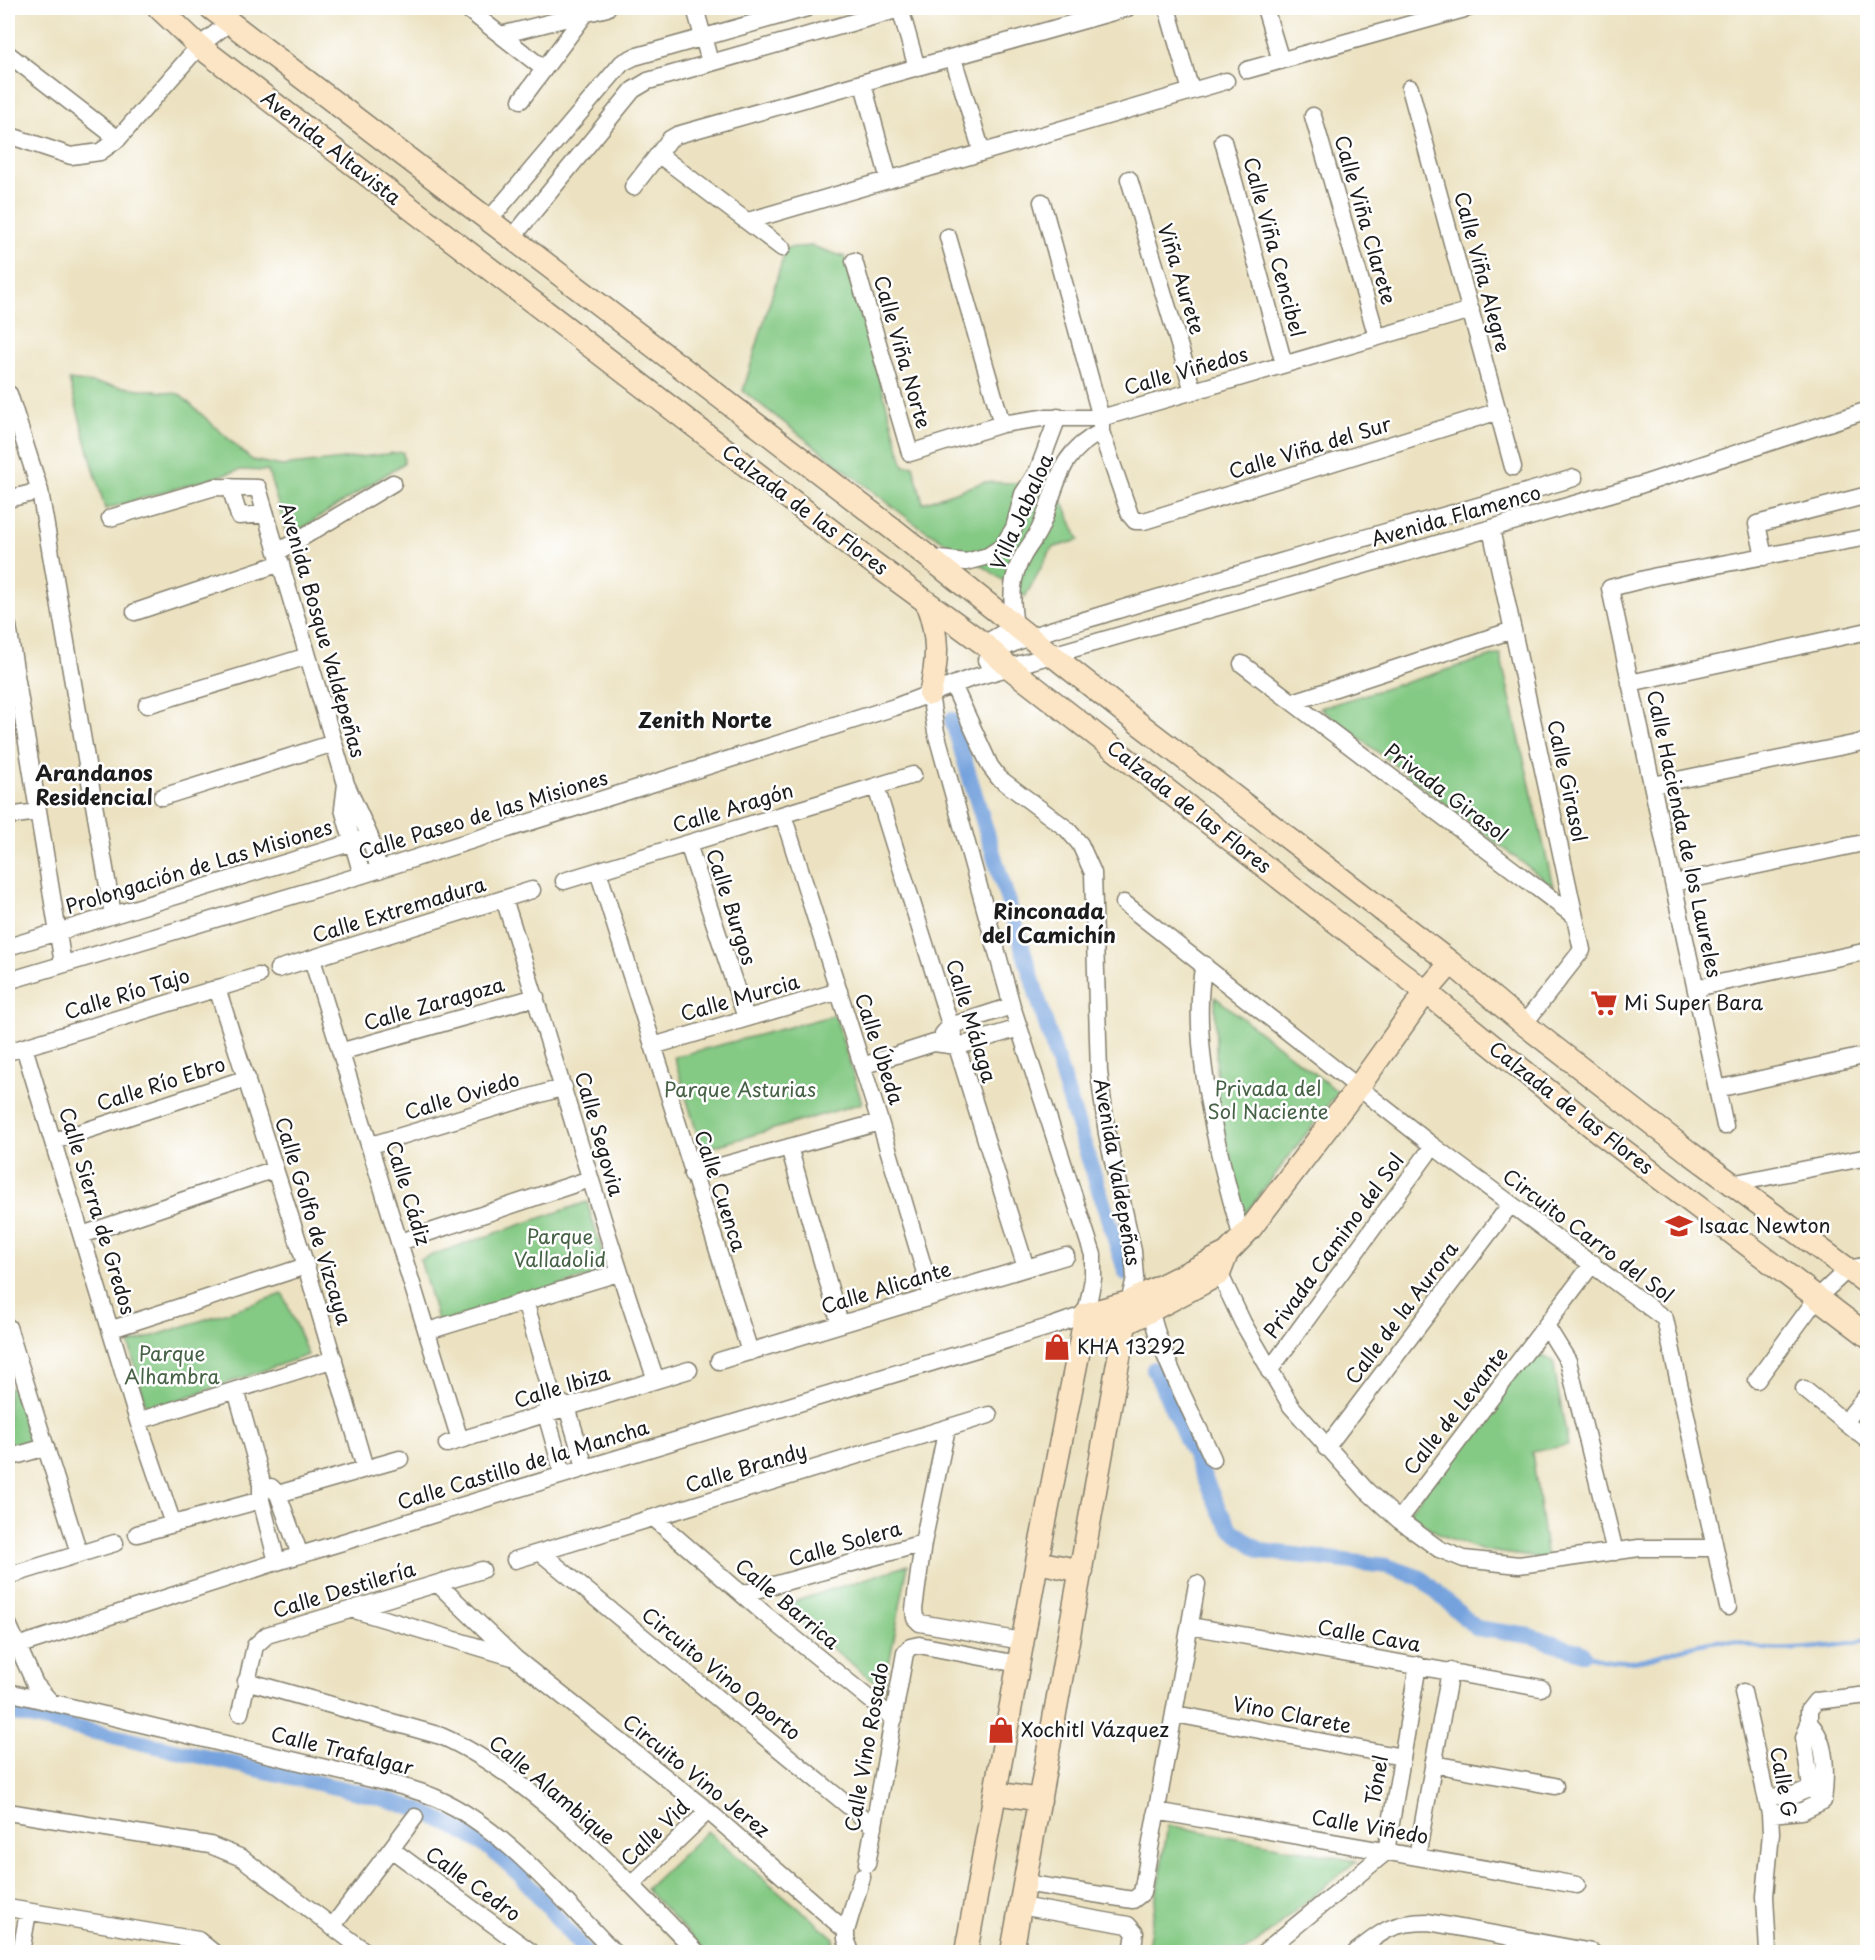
<svg xmlns="http://www.w3.org/2000/svg" width="1875" height="1960" font-family="'Playpen Sans',sans-serif">
<style>
.green{fill:#84c984;stroke:#507250;stroke-width:1.5}
.lines{fill:none;stroke-linecap:round;stroke-linejoin:round}
.stream{stroke:#74a2dd;stroke-width:4.5}
.canal{stroke:#74a2dd;stroke-width:16}
.street-casing{stroke:#847f6e;stroke-width:19}
.secondary-casing{stroke:#847f6e;stroke-width:25}
.street{stroke:#fff;stroke-width:16}
.secondary{stroke:#fce5c4;stroke-width:22}
.labels{text-anchor:middle;stroke-width:5;stroke-linejoin:round;paint-order:stroke}
.street-label{font-size:20px;fill:#1c1c1c;stroke:#fff}
.poi-label{font-size:20px;fill:#1c1c1c;stroke:#fff;text-anchor:start}
.park-label{font-size:20px;fill:#466146;stroke:#fff}
.neighbourhood-label{font-size:21px;font-weight:bold;fill:#1c1c1c;stroke:#fff}
</style>
<rect width="100%" height="100%" fill="#fff"/>
<filter id="ink" filterUnits="userSpaceOnUse"><feTurbulence type="fractalNoise" baseFrequency=".0167" numOctaves="2"/><feDisplacementMap in="SourceGraphic" scale="12" xChannelSelector="R" yChannelSelector="G"/><feConvolveMatrix kernelMatrix="1 2 1 2 8 2 1 2 1" color-interpolation-filters="sRGB"/></filter>
<filter id="wash" filterUnits="userSpaceOnUse"><feTurbulence type="fractalNoise" baseFrequency=".008" numOctaves="4" result="noise"/><feDisplacementMap in="SourceGraphic" scale="24" xChannelSelector="R" yChannelSelector="G"/><feGaussianBlur stdDeviation="1.35" result="paint"/><feColorMatrix in="noise" values="0 0 0 0 0 0 0 0 0 0 0 0 0 0 0 0 0 1.4 0 .05"/><feComposite in="paint" operator="in"/></filter>
<g filter="url(#wash)">
<rect width="100%" height="100%" fill="#ece2c1"/>
<!-- green -->
<path class="green" d="M812 246 845 257 904 466 913 465 923 503 984 482 1016 483 1061 498 1079 540 1052 548 1025 597 986 568 914 523 743 391 786 248Z
M69 380 179 394 252 460 282 466 403 452 404 463 288 537 268 471 240 470 105 509Z
M1500 654 1553 886 1320 708Z
M1215 997 1338 1092 1245 1214 1217 1106Z
M835 1015 862 1103 702 1150 674 1057Z
M587 1202 608 1271 438 1323 420 1259Z
M283 1294 308 1355 147 1411 129 1344Z
M1533 1351 1553 1361 1568 1445 1532 1452 1547 1559 1481 1550 1441 1535 1408 1513Z
M13 1387 30 1444 8 1451V1389Z
M908 1565 884 1690 780 1606Z
M1168 1825 1356 1861 1245 1952H1147Z
M707 1831 834 1938 832 1952H706L646 1889Z"/>
<g class="lines">
<!-- stream -->
<path class="stream" d="M1583 1653C1639 1675 1665 1647 1717 1641 1732 1639 1751 1647 1767 1649 1792 1651 1842 1646 1868 1640"/>
<!-- canal -->
<path class="canal" d="M952 720 1067 1092 1126 1273
M1154 1369 1220 1512 1232 1530 1261 1551 1387 1566 1421 1578 1476 1628 1530 1636 1583 1653
M8 1712 370 1795C426 1809 479 1834 520 1875 543 1899 563 1927 586 1952"/>
</g>
</g>
<g filter="url(#ink)">
<g class="lines">
<defs>
<path id="street" d="M466 8 544 69
M695 8 710 62
M900 8 917 68
M1167 8 1191 91
M1265 8 1281 61
M501 35 607 8
M8 54 118 139
M953 58 982 152
M1247 70 1468 8
M863 84 889 180
M1410 88 1513 467
M521 100 586 13
M1313 116 1377 337
M8 135 71 156 100 152 118 139 199 46 229 23
M1223 141 1284 364
M658 154 782 248
M1129 179 1193 391
M633 187 670 139 677 135 1127 8
M1042 202 1101 418V432L1130 515 1135 521H1144L1499 411
M489 220 622 63 634 57 807 8
M748 221 1226 81
M948 237 1002 424
M512 238 633 90 648 81 903 8
M854 261 910 453 1002 424 1042 418H1101L1471 310
M9 394 40 491 113 915
M230 487 239 516 266 514
M8 499 40 491
M110 518 215 487 258 488 346 784
M1491 529 1582 950 1524 1024
M278 552 393 483
M1764 557 1757 524 1868 495
M931 558 966 562 988 556 1002 547 1014 528 1023 494 1038 470 1058 417
M135 612 281 563
M8 626 63 964
M984 644 1015 626C1011 600 1010 577 1024 554 1030 544 1037 536 1041 526 1058 485 1057 454 1101 432
M986 660C1006 639 1078 623 1108 613 1262 565 1419 524 1574 478
M1242 664 1574 916
M1630 683 1868 631
M953 685 990 766 999 778 1067 829 1080 844 1093 873 1099 1072 1107 1134 1133 1251 1135 1278 1129 1302
M1293 702 1513 630
M147 705 308 656
M1653 785 1868 741
M876 787 1026 1268
M162 797 334 743
M783 815 880 1122 932 1296
M8 816 38 812
M688 844 746 1018
M598 871 750 1352
M362 875 343 809 346 784 370 837 379 870
M564 881 913 775
M1674 883 1868 842
M504 899C556 1059 600 1221 656 1380
M1124 903 1433 1146 1665 1319 1728 1607
M8 947 370 837
M312 959 460 1440
M1204 964C1188 1041 1220 1163 1242 1238
M278 969 532 890
M8 981 362 875 895 707 969 679 1637 486 1868 410
M217 988 306 1266 365 1468
M1696 988 1868 951
M943 1034 950 1026 1012 1006
M653 1046 839 991
M24 1047 138 1421 173 1524
M343 1051 536 997
M8 1052 258 976
M862 1066 934 1043 957 1046 970 1043 1019 1028
M1717 1089 1868 1055
M1725 1126 1610 588 1657 576 1868 537
M54 1141 247 1078
M371 1145 564 1087
M789 1147 840 1324
M692 1174 880 1122
M1731 1184 1868 1157
M82 1235 275 1169
M400 1242 590 1179
M1215 1264 1243 1323 1291 1406 1366 1490 1399 1520 1439 1549 1464 1559 1519 1565 1639 1548H1714
M525 1301 552 1395 546 1414 563 1474
M1150 1302C1151 1337 1197 1423 1213 1459
M8 1327 79 1553
M1547 1327 1568 1361 1615 1552
M112 1329 306 1266
M428 1331 618 1273
M719 1361 1066 1256
M1269 1371 1433 1146
M1757 1380 1817 1298 1848 1269 1868 1265
M1804 1389 1868 1441
M236 1390 261 1479V1500L277 1562
M560 1402 567 1407 585 1467
M138 1421 334 1359
M1845 1422 1868 1394
M947 1428 923 1543 914 1609 915 1618 920 1623 1022 1641
M447 1444 689 1370
M1326 1448 1511 1204
M8 1458 46 1447
M271 1487 278 1494 300 1555
M278 1494 400 1459
M655 1519 766 1615 894 1719
M1399 1520 1593 1263
M137 1534 261 1500
M541 1553 874 1827
M515 1560 989 1415
M8 1576 115 1543
M438 1584 516 1659 708 1811 846 1931
M742 1594 923 1543
M351 1609 512 1657
M8 1624 35 1684 49 1700
M1190 1626 1541 1688
M8 1649 277 1562 1052 1326 1086 1314 1093 1279V1255L1012 1006 936 732 930 694
M246 1681 441 1736C533 1776 626 1880 697 1952
M8 1692 401 1786C413 1790 425 1793 436 1798 505 1828 562 1900 614 1952
M1743 1692 1770 1814 1771 1833 1765 1896 1768 1952
M240 1713 255 1646 267 1635 482 1570
M1175 1714 1402 1757
M1809 1723C1828 1741 1826 1776 1823 1801L1811 1788 1804 1738Z
M1809 1723V1710L1816 1701 1868 1695
M1433 1764 1555 1786
M1767 1797 1794 1795 1811 1788
M1156 1811 1577 1885
M8 1812 210 1845 242 1858 366 1952
M1770 1814 1802 1811 1823 1801
M391 1849 531 1952
M1417 1857 1450 1671
M867 1864 905 1653 910 1647 919 1645 1018 1664
M1024 1883 1133 1900 1142 1893 1197 1584
M631 1885 708 1811
M1020 1906 1128 1925 1135 1933 1132 1952
M8 1908 198 1940 213 1952
M332 1927 415 1817
M21 1952 28 1912
M851 1952 846 1939V1931L862 1877
M1264 1952 1386 1852 1418 1665
M1356 1952C1382 1931 1393 1922 1428 1922L1592 1952"/>
<path id="secondary" d="M159 8 199 46 868 559 984 644 1010 668 1426 992 1599 1132 1868 1336
M211 8 893 529 1133 719 1451 963 1524 1024 1690 1153 1868 1284
M927 604C939 636 938 661 930 694
M1082 1333 1127 1323 1201 1284 1219 1274 1227 1253
M1037 1562 1082 1571
M995 1793 1040 1800
M966 1952 1037 1562 1086 1314 1129 1302 1227 1253 1250 1229 1359 1086 1426 992 1451 963
M1012 1952 1129 1302"/>
</defs>
<!-- street casing -->
<use href="#street" class="street-casing"/>
<!-- secondary casing -->
<use href="#secondary" class="secondary-casing"/>
<!-- street -->
<use href="#street" class="street"/>
<!-- secondary -->
<use href="#secondary" class="secondary"/>
</g>
</g>
<!-- icons -->
<defs>
<symbol id="supermarket-bare" viewBox="-9 -9 18 18"><path d="M-6-5.5h2.5l.6 2H6L4.5 2H-2.5L-4.4-4H-6ZM-1.5 3.2a1.3 1.3 0 1 0 .1 0ZM3 3.2a1.3 1.3 0 1 0 .1 0Z" fill="#c8321e" stroke="#fff" stroke-width="2.5" paint-order="stroke"/></symbol>
<symbol id="school-bare" viewBox="-9 -9 18 18"><path d="M0-5L7-2L0 1L-7-2ZM-4 1L0 2.5L4 1V4Q0 6-4 4Z" fill="#c8321e" stroke="#fff" stroke-width="2.5" paint-order="stroke"/></symbol>
<symbol id="shop-bare" viewBox="-9 -9 18 18"><path d="M-5-2.5h2.3a2.7 3.5 0 0 1 5.4 0H5L5.5 6h-11ZM-1.5-2.5h3a1.5 2.3 0 0 0-3 0Z" fill="#c8321e" stroke="#fff" stroke-width="2.5" paint-order="stroke"/></symbol>
</defs>
<g fill-rule="evenodd">
<use href="#supermarket-bare" x="1585" y="984" width="38" height="38"/>
<use href="#school-bare" x="1660" y="1207" width="38" height="38"/>
<use href="#shop-bare" x="1038" y="1328" width="38" height="38"/>
<use href="#shop-bare" x="982" y="1711" width="38" height="38"/>
</g>
<g class="labels">
<!-- street labels -->
<g class="street-label">
<text transform="translate(331 148) rotate(38)" y="7">Avenida Altavista</text>
<text transform="translate(1365 220) rotate(74)" y="7">Calle Viña Clarete</text>
<text transform="translate(1274 247) rotate(75)" y="7">Calle Viña Cencibel</text>
<text transform="translate(1482 272) rotate(75)" y="7">Calle Viña Alegre</text>
<text transform="translate(1181 279) rotate(73)" y="7">Viña Aurete</text>
<text transform="translate(902 352) rotate(74)" y="7">Calle Viña Norte</text>
<text transform="translate(1186 371) rotate(-16)" y="7">Calle Viñedos</text>
<text transform="translate(1310 448) rotate(-17)" y="7">Calle Viña del Sur</text>
<text transform="translate(805 510) rotate(37)" y="7">Calzada de las Flores</text>
<text transform="translate(1022 512) rotate(-66)" y="7">Villa Jabaloa</text>
<text transform="translate(1456 516) rotate(-16)" y="7">Avenida Flamenco</text>
<text transform="translate(322 630) rotate(74)" y="7">Avenida Bosque Valdepeñas</text>
<text transform="translate(1567 781) rotate(78)" y="7">Calle Girasol</text>
<text transform="translate(1446 793) rotate(37)" y="7">Privada Girasol</text>
<text transform="translate(1189 807) rotate(38)" y="7">Calzada de las Flores</text>
<text transform="translate(733 808) rotate(-17)" y="7">Calle Aragón</text>
<text transform="translate(483 815) rotate(-17)" y="7">Calle Paseo de las Misiones</text>
<text transform="translate(1684 834) rotate(78)" y="7">Calle Hacienda de los Laureles</text>
<text transform="translate(199 867) rotate(-17)" y="7">Prolongación de Las Misiones</text>
<text transform="translate(731 907) rotate(72)" y="7">Calle Burgos</text>
<text transform="translate(399 910) rotate(-17)" y="7">Calle Extremadura</text>
<text transform="translate(127 994) rotate(-17)" y="7">Calle Río Tajo</text>
<text transform="translate(740 998) rotate(-16)" y="7">Calle Murcia</text>
<text transform="translate(434 1004) rotate(-16)" y="7">Calle Zaragoza</text>
<text transform="translate(971 1021) rotate(73)" y="7">Calle Málaga</text>
<text transform="translate(879 1049) rotate(72)" y="7">Calle Úbeda</text>
<text transform="translate(161 1084) rotate(-18)" y="7">Calle Río Ebro</text>
<text transform="translate(462 1096) rotate(-17)" y="7">Calle Oviedo</text>
<text transform="translate(1571 1108) rotate(38)" y="7">Calzada de las Flores</text>
<text transform="translate(599 1134) rotate(74)" y="7">Calle Segovia</text>
<text transform="translate(1117 1172) rotate(80)" y="7">Avenida Valdepeñas</text>
<text transform="translate(720 1191) rotate(72)" y="7">Calle Cuenca</text>
<text transform="translate(408 1193) rotate(73)" y="7">Calle Cádiz</text>
<text transform="translate(97 1211) rotate(73)" y="7">Calle Sierra de Gredos</text>
<text transform="translate(313 1221) rotate(73)" y="7">Calle Golfo de Vizcaya</text>
<text transform="translate(1588 1236) rotate(37)" y="7">Circuito Carro del Sol</text>
<text transform="translate(1334 1246) rotate(-54)" y="7">Privada Camino del Sol</text>
<text transform="translate(886 1288) rotate(-17)" y="7">Calle Alicante</text>
<text transform="translate(1402 1313) rotate(-53)" y="7">Calle de la Aurora</text>
<text transform="translate(562 1387) rotate(-17)" y="7">Calle Ibiza</text>
<text transform="translate(1456 1411) rotate(-52)" y="7">Calle de Levante</text>
<text transform="translate(523 1465) rotate(-17)" y="7">Calle Castillo de la Mancha</text>
<text transform="translate(746 1468) rotate(-17)" y="7">Calle Brandy</text>
<text transform="translate(845 1544) rotate(-16)" y="7">Calle Solera</text>
<text transform="translate(344 1590) rotate(-17)" y="7">Calle Destilería</text>
<text transform="translate(787 1604) rotate(40)" y="7">Calle Barrica</text>
<text transform="translate(1369 1636) rotate(10)" y="7">Calle Cava</text>
<text transform="translate(721 1674) rotate(39)" y="7">Circuito Vino Oporto</text>
<text transform="translate(1292 1715) rotate(11)" y="7">Vino Clarete</text>
<text transform="translate(867 1747) rotate(-80)" y="7">Calle Vino Rosado</text>
<text transform="translate(342 1751) rotate(14)" y="7">Calle Trafalgar</text>
<text transform="translate(696 1776) rotate(39)" y="7">Circuito Vino Jerez</text>
<text transform="translate(1377 1780) rotate(-80)" y="7">Tónel</text>
<text transform="translate(1783 1782) rotate(80)" y="7">Calle G</text>
<text transform="translate(552 1790) rotate(40)" y="7">Calle Alambique</text>
<text transform="translate(1370 1827) rotate(10)" y="7">Calle Viñedo</text>
<text transform="translate(655 1833) rotate(-44)" y="7">Calle Vid</text>
<text transform="translate(473 1884) rotate(36)" y="7">Calle Cedro</text>
</g>
<!-- poi labels -->
<g class="poi-label">
<text x="1624" y="1010">Mi Super Bara</text>
<text x="1699" y="1233">Isaac Newton</text>
<text x="1077" y="1354">KHA 13292</text>
<text x="1021" y="1737">Xochitl Vázquez</text>
</g>
<!-- park labels -->
<g class="park-label">
<text x="1268" y="1096">Privada del<tspan x="1268" dy="23">Sol Naciente</tspan></text>
<text x="740" y="1097">Parque Asturias</text>
<text x="560" y="1244">Parque<tspan x="560" dy="23">Valladolid</tspan></text>
<text x="172" y="1361">Parque<tspan x="172" dy="23">Alhambra</tspan></text>
</g>
<!-- neighbourhood labels -->
<g class="neighbourhood-label">
<text x="705" y="728">Zenith Norte</text>
<text x="94" y="781">Arandanos<tspan x="94" dy="24">Residencial</tspan></text>
<text x="1049" y="919">Rinconada<tspan x="1049" dy="24">del Camichín</tspan></text>
</g>
</g>
<!-- margin -->
<rect width="1875" height="1960" fill="none" stroke="#fff" stroke-width="30"/>
</svg>
